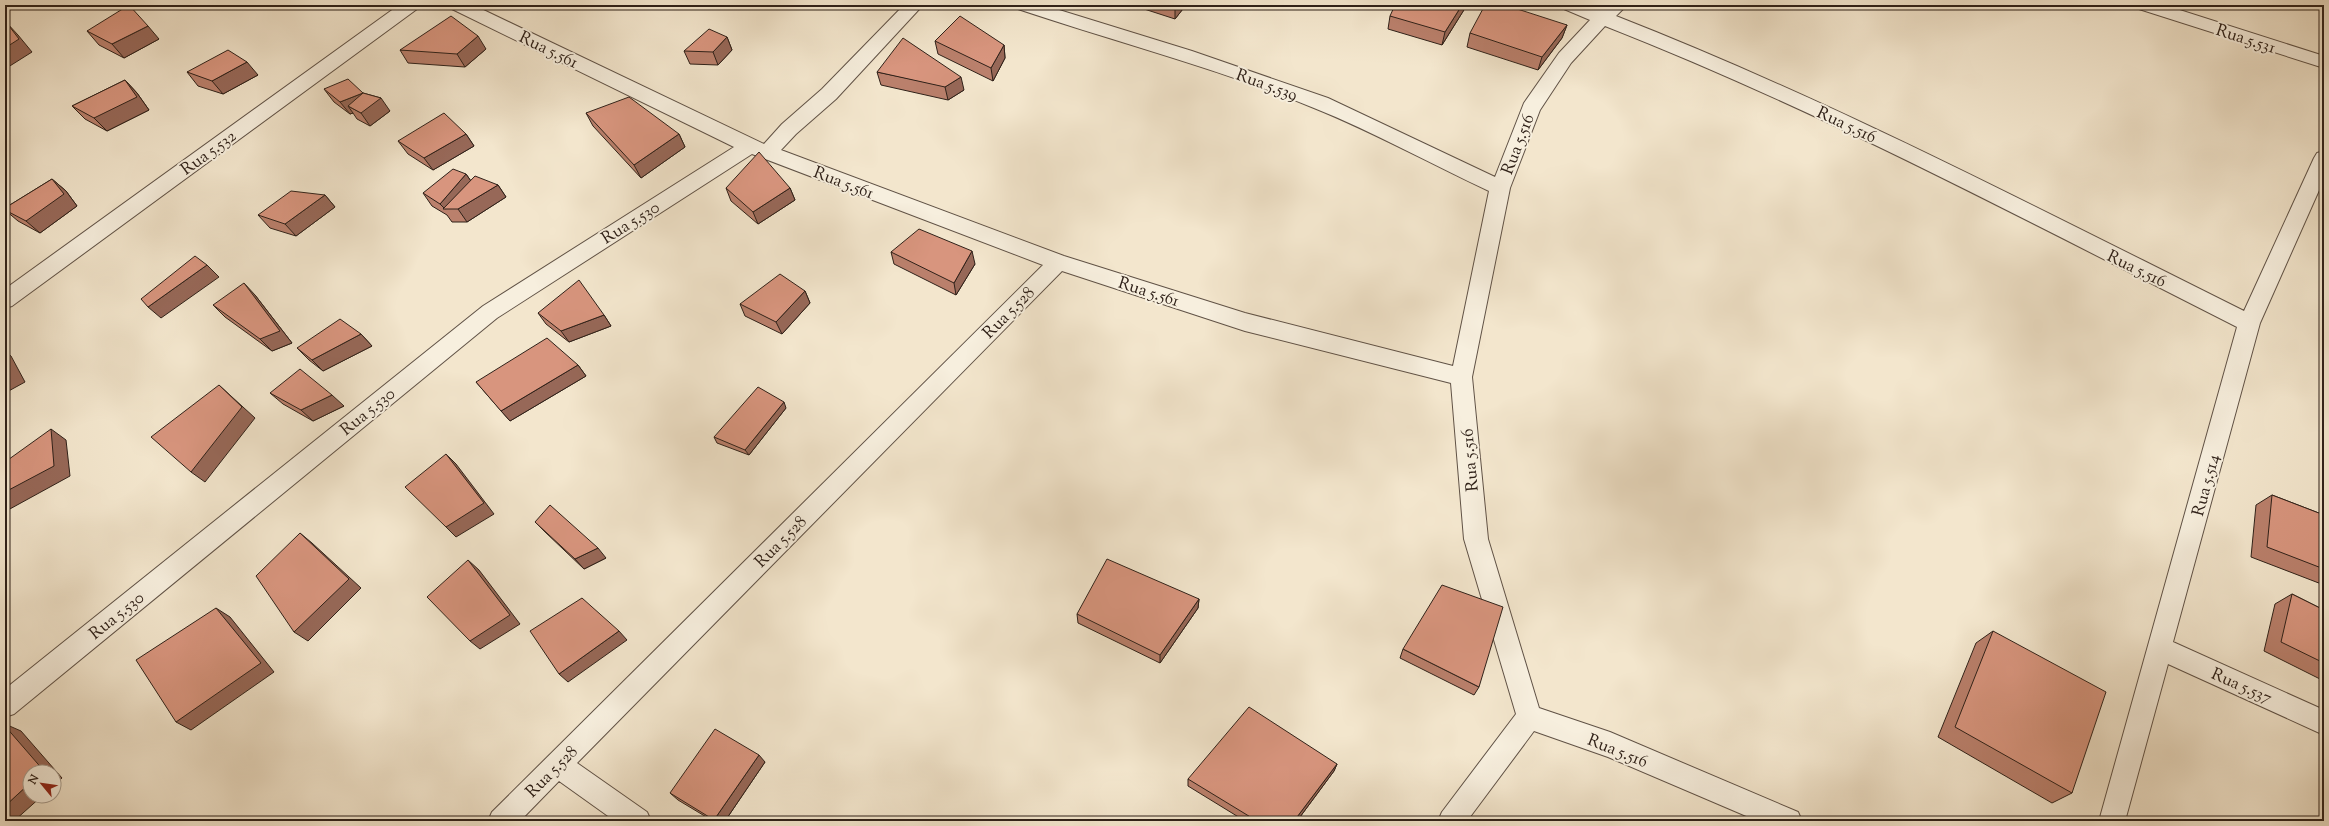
<svg xmlns="http://www.w3.org/2000/svg" width="2329" height="826" font-family="'Sorts Mill Goudy',serif">
<style>
.lines{fill:none;stroke-linecap:round;stroke-linejoin:round}
.street-casing{stroke:#605246;stroke-width:2}
.street{fill:#f7efde;fill-rule:evenodd}
.wall{fill:#ba806c;stroke:#2f2119}
.shaded-wall{fill:#976858;stroke:#2f2119}
.building{fill:#d8957e;stroke:#2f2119}
.labels{text-anchor:middle;stroke-width:4;stroke-linejoin:round;paint-order:stroke}
.street-label{font-size:17px;fill:#2f2119;stroke:#f7efde}
</style>
<rect width="100%" height="100%" fill="#f3e6cd"/>
<filter id="stains"><feTurbulence type="fractalNoise" baseFrequency=".005" numOctaves="4"/><feColorMatrix values="0 0 0 0 .2 0 0 0 0 .09 0 0 0 0 .02 0 0 0 .5 -.17"/></filter>
<radialGradient id="worn" r=".72"><stop offset=".6" stop-color="#630" stop-opacity="0"/><stop offset="1" stop-color="#630" stop-opacity=".3"/></radialGradient>
<g class="lines">
<defs>
<path id="street" d="M399 5H420L417 9 12 306 5 308V289Z
M449 5H473L764 144 782 124 822 89 904 5H923L836 99 796 134 781 150 1064 256 1245 313 1453 366 1489 191C1431 164 1374 132 1314 108 1218 68 1116 42 1018 9L1015 5H1043L1192 51 1328 98 1495 177 1524 103 1559 53 1590 20 1564 9 1561 5H1587L1600 10 1607 5H1627L1616 16C1831 100 2037 208 2244 311L2314 158 2317 153 2324 151V179L2260 323 2173 642 2324 710V735L2168 664 2125 821H2099L2237 327C2029 222 1822 111 1605 26L1571 63 1540 110 1510 188 1472 377 1488 539 1539 708 1610 732 1798 812 1802 821H1758L1608 757 1534 731 1467 821H1438L1442 812 1516 714 1464 539 1451 383 1245 331 1062 271 577 763 647 812 651 821H615L559 781 520 821H488L492 812 1043 265 752 154 497 318 14 714 5 717V689L483 306 734 147 452 9Z
M2136 5H2164L2324 56V68L2139 9Z"/>
</defs>
<!-- street casing -->
<use href="#street" class="street-casing"/>
<!-- street -->
<use href="#street" class="street"/>
</g>
<!-- wall -->
<path class="wall" d="M1138 5H1186L1175 19 1138 7Z
M1467 5 1442 45 1388 29 1390 16Z
M1567 25 1562 38 1538 70 1467 47 1470 33Z
M87 31 159 39 124 58 99 45Z
M727 37 732 50 718 65 690 64 684 51Z
M935 41 1004 45 1005 58 993 81 938 54Z
M486 49 465 67 408 63 400 50Z
M187 72 258 75 223 94 198 86Z
M877 72 964 90 948 100 881 85Z
M125 80 137 93 149 110 107 131 85 119 72 106Z
M324 89 363 93 390 111 370 126 357 119 353 113 350 114 334 102Z
M586 113 679 134 685 147 641 178 593 126Z
M466 134 474 146 433 170 408 154 398 141Z
M466 174 471 181 498 185 506 197 467 222H452L447 215 432 206 423 193Z
M52 179 66 191 77 206 40 233 18 221 5 210V208Z
M726 188H790L795 200 758 224 731 201Z
M325 195 335 207 296 236 270 228 258 215Z
M891 252 975 264 956 295 894 264Z
M805 291 810 303 782 334 745 316 740 304Z
M255 295 292 343 272 351 225 317 213 305Z
M538 313 604 315 611 326 569 342 546 324Z
M361 334 372 346 323 371 309 360 297 348Z
M578 365 586 376 510 421 476 382Z
M270 393 344 406 313 421 283 404Z
M786 408 749 455 717 443 714 437Z
M2272 495 2324 515V585L2251 557 2256 505Z
M535 522 606 558 584 569 544 531Z
M2292 594 2324 610V681L2264 651 2275 604Z
M1199 599 1198 608 1160 663 1078 623 1077 614Z
M1993 631 2072 793 2052 803 1938 737 1976 643Z
M1403 649 1479 687 1474 695 1400 658Z
M765 762 725 821H713L678 800 670 793Z
M1337 764 1334 771 1297 821H1245L1188 786V779Z"/>
<!-- shaded-wall -->
<path class="shaded-wall" d="M1176 5H1186L1175 19V6Z
M1462 5H1467L1442 45 1445 32Z
M6 22 18 35 32 52 5 69Z
M1567 25 1562 38 1538 70 1542 57Z
M148 26 159 39 124 58 112 44Z
M478 36 486 49 465 67 457 54Z
M727 37 732 50 718 65 713 52Z
M1004 45 1005 58 993 81 991 68Z
M247 62 258 75 223 94 212 81Z
M961 77 964 90 948 100 945 87Z
M125 80 137 93 149 110 107 131 94 118Z
M363 93 381 98 390 111 370 126 361 113 348 106 353 113 350 114 340 102Z
M466 134 474 146 433 170 424 158Z
M679 134 685 147 641 178 634 165Z
M466 174 475 187 445 209 440 204Z
M52 179 66 191 77 206 40 233 26 221Z
M498 185 506 197 467 222 458 209Z
M790 188 795 200 758 224 753 212Z
M325 195 335 207 296 236 285 224Z
M972 251 975 264 956 295 954 283Z
M207 265 219 277 161 318 148 307Z
M244 283 255 295 292 343 272 351 260 339Z
M805 291 810 303 782 334 776 322Z
M604 315 611 326 569 342 561 331Z
M361 334 372 346 323 371 312 360Z
M5 351 11 356 25 382 5 393Z
M578 365 586 376 510 421 501 411Z
M219 385 255 418 205 482 191 472Z
M332 395 344 406 313 421 301 410Z
M784 402 786 408 749 455 745 450Z
M51 429 66 440 70 476 8 510 5 508V492Z
M446 454 456 464 494 514 456 537 446 527Z
M300 533 312 543 361 588 308 641 294 632Z
M598 548 606 558 584 569 575 559Z
M468 560 479 570 520 624 480 649 470 641Z
M1199 599 1198 608 1160 663V655Z
M216 608 230 617 274 672 191 730 176 722Z
M619 631 627 640 568 682 559 674Z
M5 724 21 731 62 778 54 785V772H42L5 726Z
M759 755 765 762 725 821H715L714 820Z
M1337 764 1334 771 1297 821H1294Z
M30 783V796H42L14 821H5V806Z"/>
<!-- building -->
<path class="building" d="M129 5 148 26 112 44 87 31Z
M1395 5H1462L1445 32 1390 16Z
M1485 5H1505L1567 25 1542 57 1470 33Z
M451 16 478 36 457 54 400 50Z
M960 16 1004 45 991 68 935 41Z
M6 22 19 39 5 48V23Z
M709 29 727 37 713 52 684 51Z
M903 38 961 77 945 87 877 72Z
M228 50 247 62 212 81 187 72Z
M348 79 363 93 340 102 324 89Z
M125 80 137 97 94 118 72 106Z
M363 93 381 98 361 113 348 106Z
M629 97 679 134 634 165 586 113Z
M444 113 466 134 424 158 398 141Z
M759 152 790 188 753 212 726 188Z
M453 169 466 174 440 204 423 193Z
M475 176 498 185 458 209H443Z
M52 179 64 194 26 221 5 210V208Z
M291 191 325 195 285 224 258 215Z
M919 229 972 251 954 283 891 252Z
M195 256 207 265 148 307 141 299Z
M780 274 805 291 776 322 740 304Z
M579 280 604 315 561 331 538 313Z
M244 283 280 331 260 339 213 305Z
M340 319 361 334 312 360 297 348Z
M547 338 578 365 501 411 476 382Z
M5 362 9 370 5 373Z
M300 369 332 395 301 410 270 393Z
M219 385 242 407 191 472 151 437Z
M758 387 784 402 745 450 714 437Z
M51 429 54 466 5 492V462Z
M446 454 484 503 446 527 405 487Z
M2272 495 2324 515V569L2267 547Z
M550 505 598 548 575 559 535 522Z
M300 533 349 579 294 632 256 576Z
M1107 559 1199 599 1160 655 1077 614Z
M468 560 510 615 470 641 427 597Z
M1442 585 1503 607 1479 687 1403 649Z
M2292 594 2324 610V663L2281 642Z
M582 598 619 631 559 674 530 631Z
M216 608 261 663 176 722 136 660Z
M1993 631 2106 692 2072 793 1955 727Z
M1249 707 1337 764 1294 821H1257L1188 779Z
M5 726 44 771 42 772H30V783L5 806Z
M715 729 759 755 714 820 670 793Z"/>
<g class="labels">
<!-- street labels -->
<g class="street-label">
<text transform="translate(2246 38) rotate(18)" y="6">Rua 5.531</text>
<text transform="translate(549 49) rotate(26)" y="6">Rua 5.561</text>
<text transform="translate(1267 84) rotate(20)" y="6">Rua 5.539</text>
<text transform="translate(1847 124) rotate(25)" y="6">Rua 5.516</text>
<text transform="translate(1517 144) rotate(-69)" y="6">Rua 5.516</text>
<text transform="translate(208 152) rotate(-36)" y="6">Rua 5.532</text>
<text transform="translate(844 182) rotate(21)" y="6">Rua 5.561</text>
<text transform="translate(630 222) rotate(-32)" y="6">Rua 5.530</text>
<text transform="translate(2137 268) rotate(26)" y="6">Rua 5.516</text>
<text transform="translate(1149 291) rotate(18)" y="6">Rua 5.561</text>
<text transform="translate(1008 312) rotate(-45)" y="6">Rua 5.528</text>
<text transform="translate(367 411) rotate(-39)" y="6">Rua 5.530</text>
<text transform="translate(1469 460) rotate(-95)" y="6">Rua 5.516</text>
<text transform="translate(2205 485) rotate(-75)" y="6">Rua 5.514</text>
<text transform="translate(780 541) rotate(-45)" y="6">Rua 5.528</text>
<text transform="translate(116 615) rotate(-39)" y="6">Rua 5.530</text>
<text transform="translate(2242 685) rotate(24)" y="6">Rua 5.537</text>
<text transform="translate(1618 750) rotate(22)" y="6">Rua 5.516</text>
<text transform="translate(551 771) rotate(-45)" y="6">Rua 5.528</text>
</g>
</g>
<!-- margin -->
<rect width="2329" height="826" fill="none" stroke="#f3e6cd" stroke-width="20"/>
<rect x="6" y="6" width="2317" height="814" fill="none" stroke="#2f2119" stroke-width="2"/>
<rect x="10" y="10" width="2309" height="806" fill="none" stroke="#2f2119"/>
<!-- north arrow -->
<g transform="translate(42 784) rotate(299)"><circle r="19" fill="#f7efde" stroke="#a79d8f"/>
<path d="M0-3L7 15L0 10L-7 15Z" fill="#8f2418"/>
<text y="-6" font-size="11" font-weight="bold" text-anchor="middle" fill="#2f2119">N</text>
</g>
<rect width="100%" height="100%" filter="url(#stains)"/>
<rect width="100%" height="100%" fill="url(#worn)"/>
</svg>
